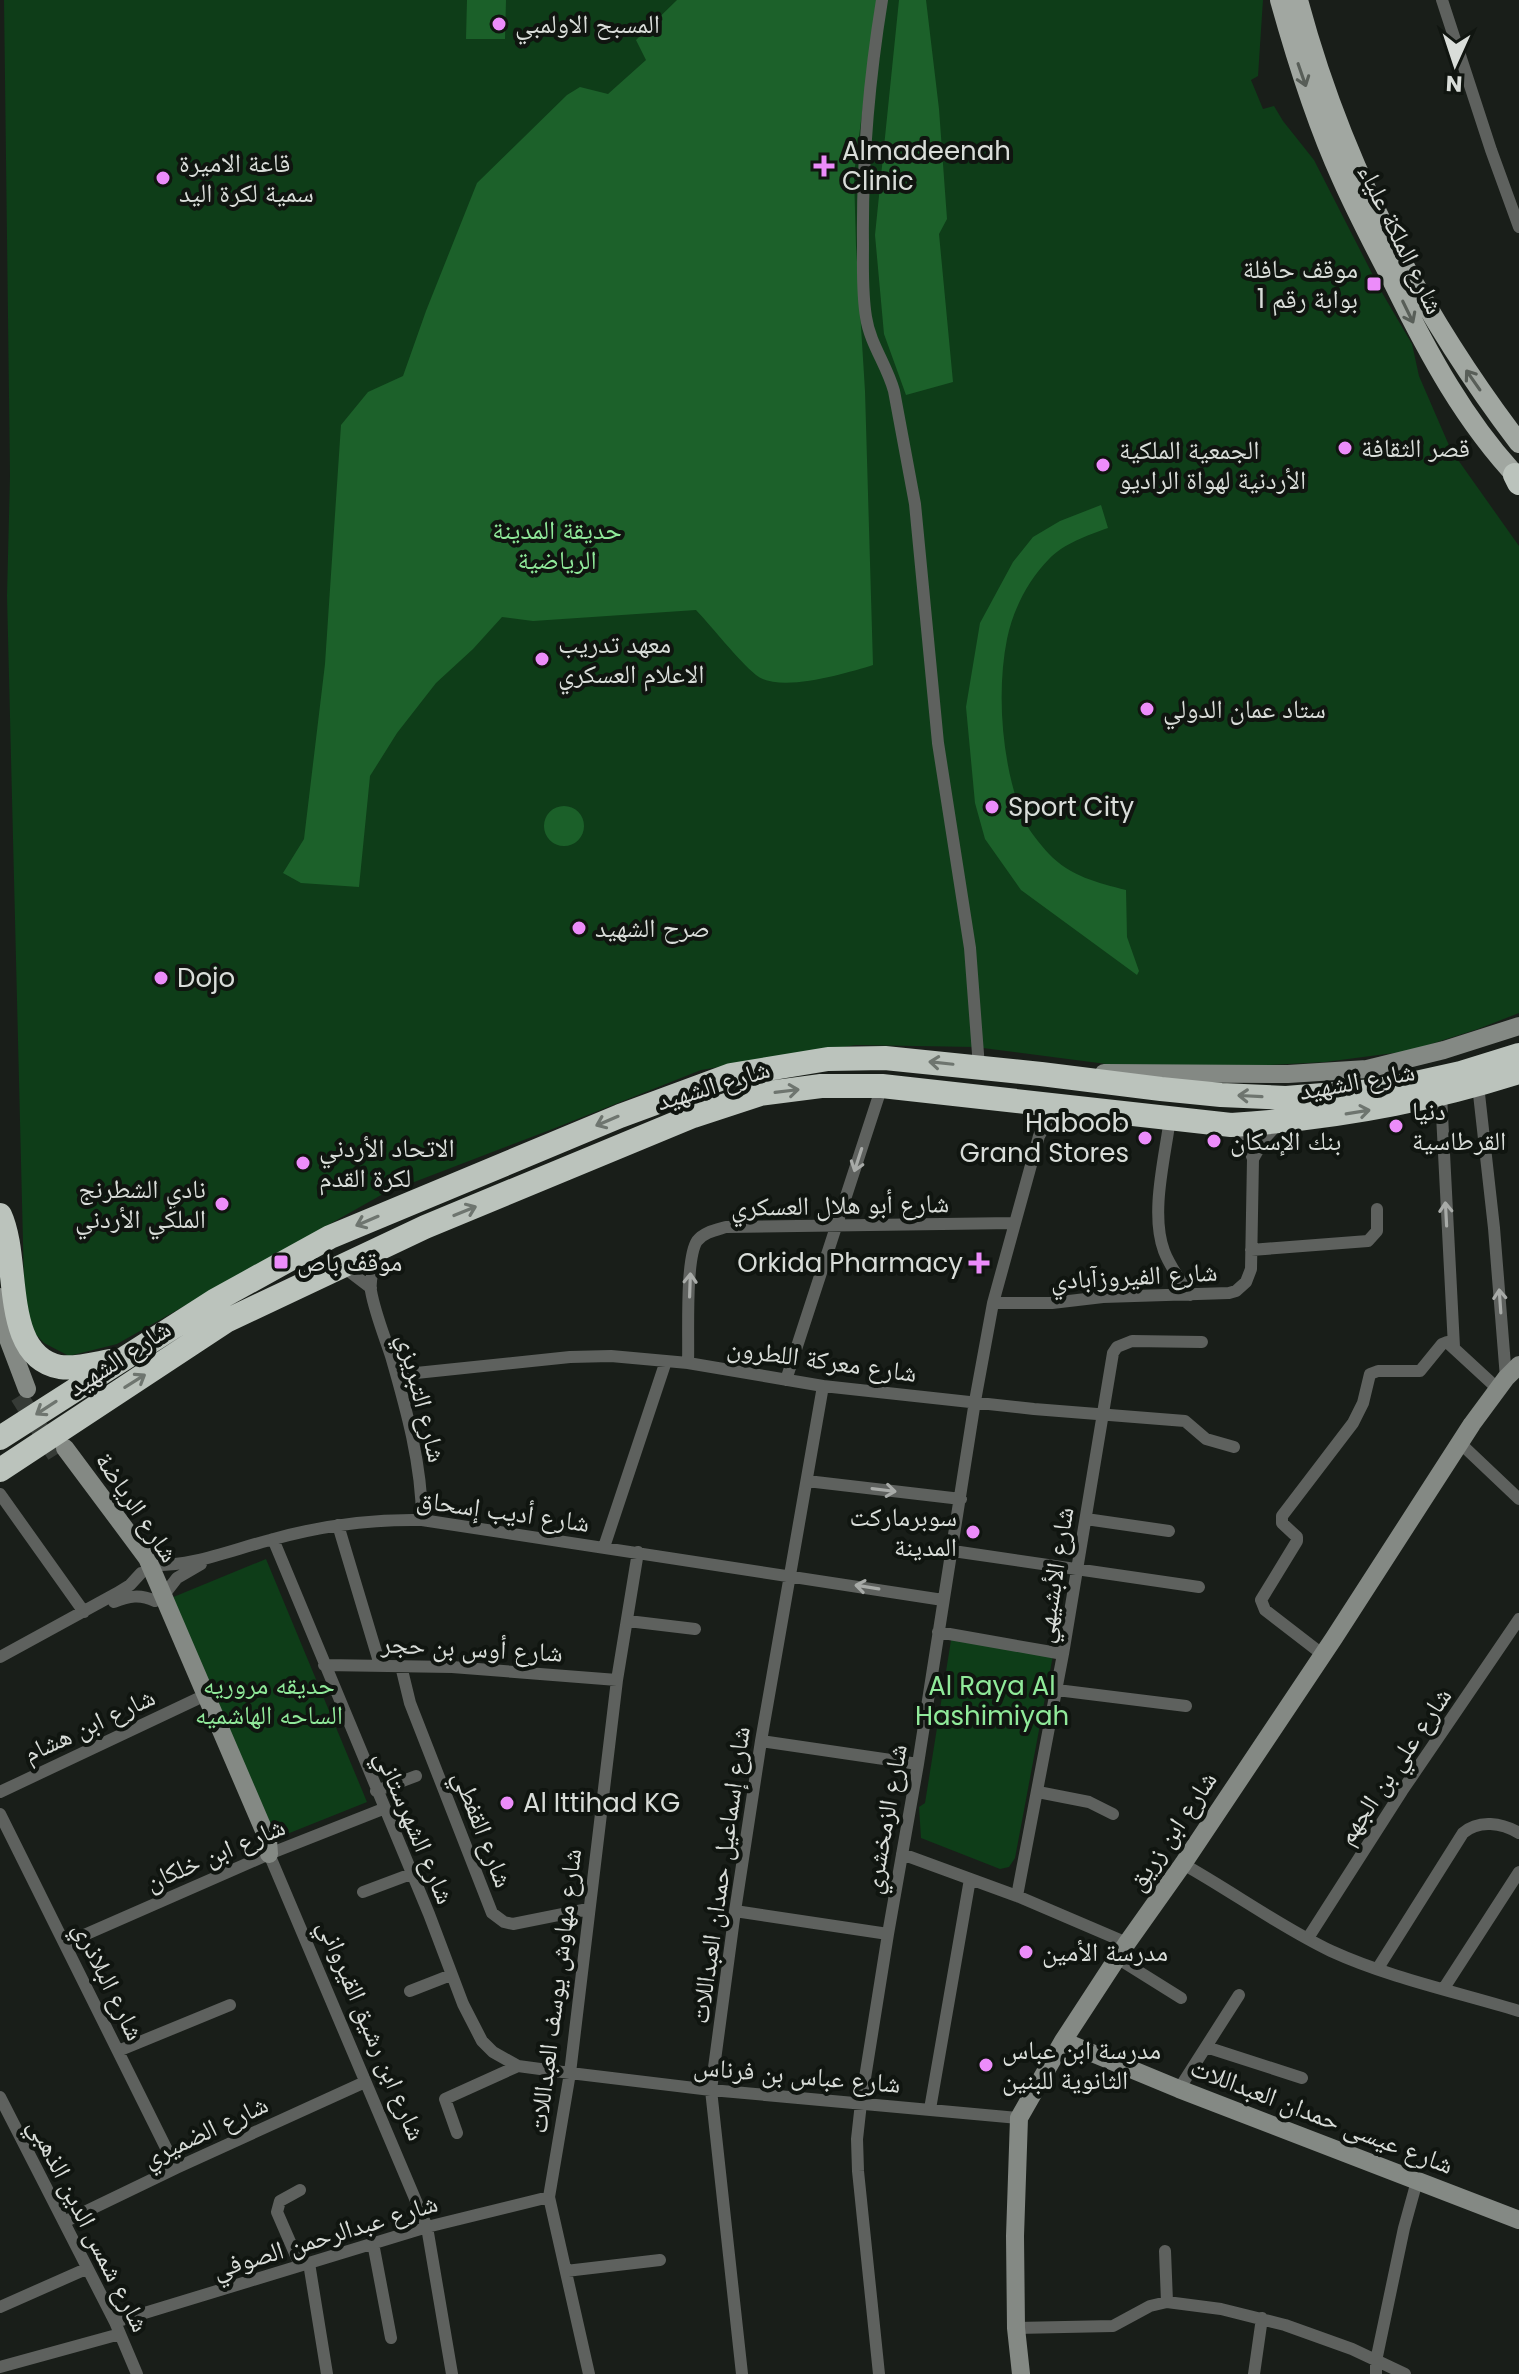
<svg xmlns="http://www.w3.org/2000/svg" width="1519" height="2374" font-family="Poppins,'Noto Naskh Arabic',sans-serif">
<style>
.green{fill:#0e3d18}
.forest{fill:#1c612a}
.water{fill:#1b6029}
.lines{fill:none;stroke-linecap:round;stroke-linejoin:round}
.secondary-tunnel{stroke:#363b36;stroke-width:18;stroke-dasharray:18 9;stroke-linecap:butt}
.street{stroke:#5e615e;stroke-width:12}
.secondary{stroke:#848984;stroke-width:18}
.primary{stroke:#a1a7a1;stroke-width:20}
.highway{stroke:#bbc3bc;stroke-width:24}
.oneway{stroke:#585e58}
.oneway2{stroke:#6e756f}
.oneway3{stroke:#a8aba8}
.poi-dot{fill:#ec8cfa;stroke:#101510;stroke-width:3}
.labels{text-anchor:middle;stroke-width:8;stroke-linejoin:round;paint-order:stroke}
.poi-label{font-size:26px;fill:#d9ddd9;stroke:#101510;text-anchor:start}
.street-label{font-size:26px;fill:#d9ddd9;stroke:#101510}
.park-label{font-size:26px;fill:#90ea9a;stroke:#101510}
</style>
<rect width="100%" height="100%" fill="#191e19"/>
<!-- green -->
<path class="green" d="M4 0H1263L1258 76 1251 80 1263 109 1274 106 1283 121 1314 160 1381 291 1412 344 1419 376 1451 450 1519 546V1013L1478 1029 1409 1051 1325 1062 1160 1071 975 1047 856 1045 701 1070 550 1130 383 1194 117 1344 69 1356 44 1343 25 1323 7 596 10 476Z
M266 1559 367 1802 272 1840 171 1598Z
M952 1634 1054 1650 1015 1858 1009 1867 1000 1869 921 1838 919 1807 925 1803Z"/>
<!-- forest -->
<path class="forest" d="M677 0H877L854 174 856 246 865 391 873 665C847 673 779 694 756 675 737 659 714 629 696 610L533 621 502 617 473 649 436 683 397 733 370 776 359 887 301 883 283 873 304 839 325 664 341 425 368 392 403 376 426 311 477 183 567 95 580 87 608 94 646 60 636 40Z
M899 0H926L939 109 947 219 939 234 953 382 906 395 884 334 875 235Z
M1101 505 1108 528C1088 535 1063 544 1049 559 1028 580 1013 610 1007 639 996 694 1002 768 1024 820 1029 831 1041 845 1049 854 1070 876 1098 883 1126 890L1127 937 1139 971 1137 975 1021 890 985 839 975 803 966 707 980 623 1013 562 1033 537 1060 521Z"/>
<!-- water -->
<path class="water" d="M467 0H506L505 39H466Z
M544 826a20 20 0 1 1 40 0a20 20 0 1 1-40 0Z"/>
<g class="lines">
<!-- secondary-tunnel -->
<path class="secondary-tunnel" d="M19 1396 56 1455"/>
<!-- street -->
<path class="street" d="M882 0C869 80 862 162 863 244 863 268 862 293 866 317 870 344 887 365 894 391L915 504 938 743 970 948 979 1067
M1442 0 1491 150 1519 227
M1478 1085 1494 1228 1506 1378
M1441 1095 1454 1347
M1170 1118C1165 1158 1150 1213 1164 1251 1170 1267 1181 1281 1190 1295
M1253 1159 1264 1139 1279 1123
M381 1249C376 1262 369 1277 371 1291 375 1313 384 1335 391 1356 406 1408 422 1465 422 1520
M1251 1250 1368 1241 1377 1231V1209
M340 1268 350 1272 371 1288
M993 1303H1052L1103 1297 1229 1293 1236 1291 1246 1282 1251 1269 1253 1159 1247 1143 1232 1126
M688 1363C689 1338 685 1259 697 1241 704 1232 716 1230 726 1227L1014 1223
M397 1375 570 1357 611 1356 688 1363 823 1386 1034 1409 1185 1421 1206 1439 1234 1447
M786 1380 882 1086
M1460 1443 1519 1499
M807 1481 961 1499
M0 1494 84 1612
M1086 1519 1169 1531
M338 1525 380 1665
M273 1539 429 1914 463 2004 482 2041 493 2052 518 2066 570 2073 711 2090 1019 2118
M604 1547 666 1361
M953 1551 1199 1587
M150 1565C192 1567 231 1550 270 1540 319 1526 372 1519 422 1520L943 1600
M163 1596 177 1578 201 1564
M114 1602C129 1596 140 1594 155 1601
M628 1621 695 1629
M938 1632 1063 1654
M1322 1654 1265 1610 1261 1600 1297 1541V1537L1282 1523V1516L1353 1423 1363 1403 1370 1374 1378 1371H1420L1442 1344 1447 1342 1498 1389
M0 1657 117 1593 130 1585 141 1573
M324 1665 452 1667 617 1680
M401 1666 410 1703 492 1913 504 1922 513 1924 588 1909
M1057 1690 1186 1706
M761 1741 918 1764
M376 1791 416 1776
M0 1792 197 1699
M1038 1792 1089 1802 1113 1814
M0 1814 176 2168
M269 1854 427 2227 452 2374
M902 1854 1017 1896 1127 1943
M1183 1864C1233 1892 1279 1926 1331 1951 1390 1978 1457 1992 1519 2011
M363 1892 411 1874
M1017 1896 1063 1654 1113 1353 1117 1347 1132 1341 1202 1342
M735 1911 888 1934
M1308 1938 1402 1791 1519 1619
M66 1943 269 1854 383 1809
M1117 1958 1181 1998
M1378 1968 1463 1833C1479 1819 1502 1823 1519 1833
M1444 1988 1519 1872
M410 1991 451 1975
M1206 2047 1302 2078
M118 2051 230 2005
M1179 2089 1239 1995
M0 2097 115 2322 137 2374
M930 2109 970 1879
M457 2133 445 2099 518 2066
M300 2190 280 2201 277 2212 300 2265
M64 2222 176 2168 365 2082
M373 2243 391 2338
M1165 2251 1167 2302
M309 2263 327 2374
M566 2271 660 2260
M0 2307 86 2269
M115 2322 427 2227 549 2197
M1016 2328 1113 2326 1150 2306 1167 2302 1221 2309 1285 2325 1352 2349 1405 2374
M0 2367 120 2334
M589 2374 549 2197 570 2073 617 1680 638 1552
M742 2374 711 2090 735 1911 761 1741 823 1386
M879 2374 858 2171 857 2139 861 2103 888 1934 918 1764 975 1401 993 1303 1039 1136 1056 1105
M1254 2374 1262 2318
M1376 2374V2361L1404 2228 1417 2181"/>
<!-- secondary -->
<path class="secondary" d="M1104 1073 1288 1074 1367 1069 1444 1050 1519 1026
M0 1297 8 1339 27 1389
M65 1448 147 1558 268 1840 269 1854
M1063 2041 1179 2089 1519 2220
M1021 2374 1016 2328 1015 2236 1019 2118 1063 2041 1127 1943 1183 1864 1334 1638 1472 1424 1506 1378 1519 1365"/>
<!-- primary -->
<path class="primary" d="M1280 0C1297 61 1316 122 1342 179 1358 215 1376 249 1394 284 1428 353 1465 422 1519 479
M1298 0C1341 161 1418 310 1519 443"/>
<!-- highway -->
<path class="highway" d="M1515 475 1519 483
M0 1215C21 1260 0 1356 60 1367 76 1369 94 1364 110 1361
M0 1438 214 1301 330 1237 620 1116 731 1075 828 1059 885 1058 1041 1074 1161 1089 1221 1095 1286 1098 1373 1091 1416 1083 1461 1073 1519 1055
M0 1470 226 1321 425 1227 693 1116 760 1094 821 1086H882L1231 1125C1329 1119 1425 1102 1519 1072"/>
</g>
<!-- one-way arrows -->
<defs><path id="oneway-shaft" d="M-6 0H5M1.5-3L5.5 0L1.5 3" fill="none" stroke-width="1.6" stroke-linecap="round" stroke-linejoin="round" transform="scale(2)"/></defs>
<g class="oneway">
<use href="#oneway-shaft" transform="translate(1302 75) rotate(71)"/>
<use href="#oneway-shaft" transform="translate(1408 312) rotate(64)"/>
<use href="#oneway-shaft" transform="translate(1473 380) rotate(-125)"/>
</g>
<g class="oneway2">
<use href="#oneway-shaft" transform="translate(941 1063) rotate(-174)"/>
<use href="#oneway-shaft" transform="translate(787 1091) rotate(-7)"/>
<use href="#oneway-shaft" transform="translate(1250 1096) rotate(-177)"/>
<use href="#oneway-shaft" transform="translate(1358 1112) rotate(-9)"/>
<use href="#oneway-shaft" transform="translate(607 1121) rotate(157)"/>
<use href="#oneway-shaft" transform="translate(465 1211) rotate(-22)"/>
<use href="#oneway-shaft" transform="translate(367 1221) rotate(157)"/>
<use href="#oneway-shaft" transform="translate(135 1381) rotate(-32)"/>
<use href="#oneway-shaft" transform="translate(46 1408) rotate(147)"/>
</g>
<g class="oneway3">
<use href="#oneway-shaft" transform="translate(858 1160) rotate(108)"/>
<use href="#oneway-shaft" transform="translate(1446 1214) rotate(-93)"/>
<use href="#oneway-shaft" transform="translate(690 1285) rotate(-88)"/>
<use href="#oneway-shaft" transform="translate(1500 1301) rotate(-94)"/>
<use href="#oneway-shaft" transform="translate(884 1490) rotate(7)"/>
<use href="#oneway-shaft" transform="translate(867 1587) rotate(-171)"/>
</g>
<!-- markers -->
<g class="poi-dot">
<circle cx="499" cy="24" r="8"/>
<path d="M820 154h8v8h8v8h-8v8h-8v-8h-8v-8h8z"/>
<circle cx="163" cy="178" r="8"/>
<rect x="1366" y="276" width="16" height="16" rx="4"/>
<circle cx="1345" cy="448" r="8"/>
<circle cx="1103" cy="465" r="8"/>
<circle cx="542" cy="659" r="8"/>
<circle cx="1147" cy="709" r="8"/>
<circle cx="992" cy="807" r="8"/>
<circle cx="579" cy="928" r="8"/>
<circle cx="161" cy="978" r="8"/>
<circle cx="1396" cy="1126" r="8"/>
<circle cx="1145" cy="1138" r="8"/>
<circle cx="1214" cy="1141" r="8"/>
<circle cx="303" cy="1163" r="8"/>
<circle cx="222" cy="1204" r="8"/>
<rect x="273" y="1254" width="16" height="16" rx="4"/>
<path d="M975 1251h8v8h8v8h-8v8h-8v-8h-8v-8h8z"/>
<circle cx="973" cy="1532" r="8"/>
<circle cx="507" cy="1803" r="8"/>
<circle cx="1026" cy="1952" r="8"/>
<circle cx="986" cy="2065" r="8"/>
</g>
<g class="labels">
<!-- poi labels -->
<g class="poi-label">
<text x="515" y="33">المسبح الاولمبي</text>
<text x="842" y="160">Almadeenah<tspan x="842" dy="30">Clinic</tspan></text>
<text x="179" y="172">قاعة الاميرة<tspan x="179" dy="30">سمية لكرة اليد</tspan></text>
<text x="1358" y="278" text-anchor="end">موقف حافلة<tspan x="1358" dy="30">بوابة رقم 1</tspan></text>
<text x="1361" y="457">قصر الثقافة</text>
<text x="1119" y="459">الجمعية الملكية<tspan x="1119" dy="30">الأردنية لهواة الراديو</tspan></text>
<text x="558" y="653">معهد تدريب<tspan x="558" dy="30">الاعلام العسكري</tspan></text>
<text x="1163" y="718">ستاد عمان الدولي</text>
<text x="1008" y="816">Sport City</text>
<text x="595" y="937">صرح الشهيد</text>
<text x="177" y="987">Dojo</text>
<text x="1412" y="1120">دنيا<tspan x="1412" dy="30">القرطاسية</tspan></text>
<text x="1129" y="1132" text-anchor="end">Haboob<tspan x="1129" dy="30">Grand Stores</tspan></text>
<text x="1230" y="1150">بنك الإسكان</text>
<text x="319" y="1157">الاتحاد الأردني<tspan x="319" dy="30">لكرة القدم</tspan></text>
<text x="206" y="1198" text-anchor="end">نادي الشطرنج<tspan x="206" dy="30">الملكي الأردني</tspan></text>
<text x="297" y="1271">موقف باص</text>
<text x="963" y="1272" text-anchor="end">Orkida Pharmacy</text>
<text x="957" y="1526" text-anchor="end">سوبرماركت<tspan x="957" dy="30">المدينة</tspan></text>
<text x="523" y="1812">Al Ittihad KG</text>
<text x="1042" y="1961">مدرسة الأمين</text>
<text x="1002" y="2059">مدرسة ابن عباس<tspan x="1002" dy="30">الثانوية للبنين</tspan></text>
</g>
<!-- street labels -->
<g class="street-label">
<text transform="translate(1401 239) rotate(64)" y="9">شارع الملكة علياء</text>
<text transform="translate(1357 1081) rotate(-10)" y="9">شارع الشهيد</text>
<text transform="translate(713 1085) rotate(-17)" y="9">شارع الشهيد</text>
<text transform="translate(840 1205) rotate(-1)" y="9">شارع أبو هلال العسكري</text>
<text transform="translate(1134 1276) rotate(-3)" y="9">شارع الفيروزآبادي</text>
<text transform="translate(119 1358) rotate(-33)" y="9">شارع الشهيد</text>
<text transform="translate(822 1360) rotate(8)" y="9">شارع معركة اللطرون</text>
<text transform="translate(422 1398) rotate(76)" y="9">شارع التبريزي</text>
<text transform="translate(137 1507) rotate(56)" y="9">شارع الرياضة</text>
<text transform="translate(503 1511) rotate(8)" y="9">شارع أديب إسحاق</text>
<text transform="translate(1054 1575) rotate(-81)" y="9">شارع الأبشيهي</text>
<text transform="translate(472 1648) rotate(3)" y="9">شارع أوس بن حجر</text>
<text transform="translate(89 1725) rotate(-25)" y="9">شارع ابن هشام</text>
<text transform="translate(1394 1766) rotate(-56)" y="9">شارع علي بن الجهم</text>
<text transform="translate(885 1819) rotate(-80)" y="9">شارع الزمخشري</text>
<text transform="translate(415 1827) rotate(67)" y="9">شارع الشهرستاني</text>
<text transform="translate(483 1829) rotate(69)" y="9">شارع القفطي</text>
<text transform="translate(1172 1831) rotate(-56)" y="9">شارع ابن زريق</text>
<text transform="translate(215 1854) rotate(-23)" y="9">شارع ابن خلكان</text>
<text transform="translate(720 1875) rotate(-82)" y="9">شارع إسماعيل حمدان العبداللات</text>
<text transform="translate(109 1981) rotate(64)" y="9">شارع البلاذري</text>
<text transform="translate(555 1991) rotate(-83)" y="9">شارع مهاوش يوسف العبداللات</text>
<text transform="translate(372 2030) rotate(67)" y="9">شارع ابن رشيق القيرواني</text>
<text transform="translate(797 2075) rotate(5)" y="9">شارع عباس بن فرناس</text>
<text transform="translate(1322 2116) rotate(21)" y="9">شارع عيسى حمدان العبداللات</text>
<text transform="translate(205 2131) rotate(-25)" y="9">شارع الضميري</text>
<text transform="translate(89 2225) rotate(63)" y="9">شارع شمس الدين الذهبي</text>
<text transform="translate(325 2236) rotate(-17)" y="9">شارع عبدالرحمن الصوفي</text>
</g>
<!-- park labels -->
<g class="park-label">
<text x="557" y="539">حديقة المدينة<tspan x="557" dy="30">الرياضية</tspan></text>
<text x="269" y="1694">حديقه مروريه<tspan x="269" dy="30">الساحه الهاشميه</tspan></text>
<text x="992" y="1695">Al Raya Al<tspan x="992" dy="30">Hashimiyah</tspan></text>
</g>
</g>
<!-- north arrow -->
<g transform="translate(1455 64) rotate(183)" stroke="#101510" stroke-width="6" paint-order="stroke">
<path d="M0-6L14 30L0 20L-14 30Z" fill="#d9ddd9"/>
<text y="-12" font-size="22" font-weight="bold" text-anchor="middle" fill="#d9ddd9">N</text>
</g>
</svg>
